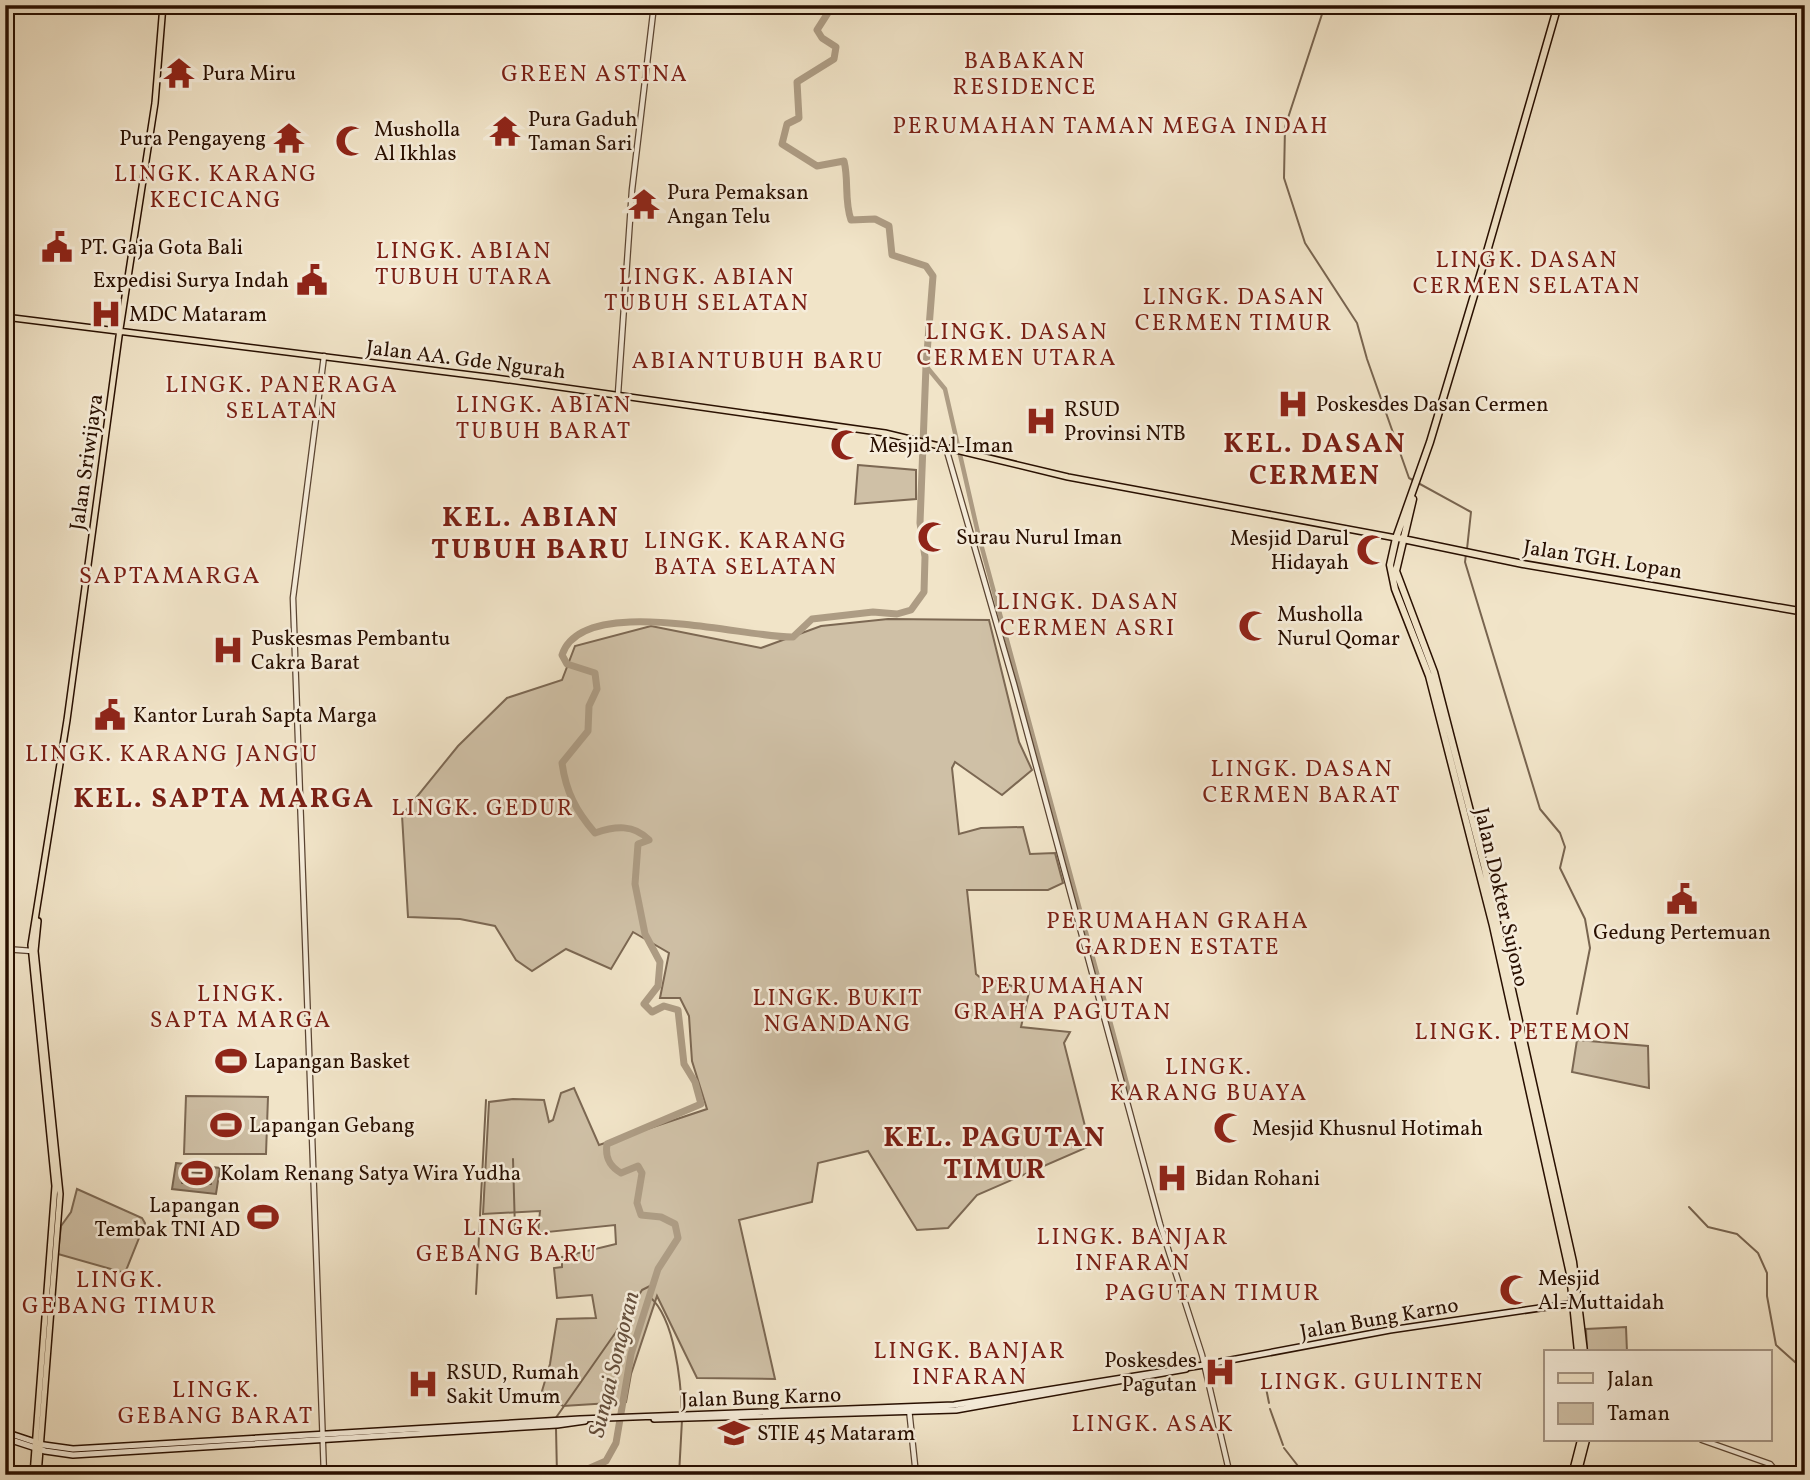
<svg xmlns="http://www.w3.org/2000/svg" width="1810" height="1480" font-family="Vollkorn,serif">
<style>
.green{fill:#cfc0a6;stroke:#7c6853;stroke-width:2}
.water{fill:#ad9c84;stroke:#78644f;stroke-width:2}
.lines{fill:none;stroke-linecap:round;stroke-linejoin:round}
.shore{stroke:#6a5642;stroke-width:2}
.stream{stroke:#78644f;stroke-width:2}
.canal{stroke:#ad9c84;stroke-width:4.5}
.river{stroke:#ad9c84;stroke-width:7}
.tertiary-casing{stroke:#5a4432;stroke-width:7}
.secondary-casing{stroke:#280f00;stroke-width:8}
.primary-casing{stroke:#280f00;stroke-width:8}
.trunk-casing{stroke:#280f00;stroke-width:9}
.tertiary{stroke:#f6eddb;stroke-width:4.5}
.secondary{stroke:#f6eddb;stroke-width:5}
.primary{stroke:#f1e4c8;stroke-width:5}
.trunk{stroke:#f1e4c8;stroke-width:6}
.labels{text-anchor:middle;stroke-width:5;stroke-linejoin:round;paint-order:stroke}
.poi-label{font-size:21px;fill:#280f00;stroke:#f6eddb;text-anchor:start}
.street-label{font-size:21px;fill:#280f00;stroke:#f6eddb}
.neighbourhood-label{font-size:23px;letter-spacing:2px;fill:#7a1f14;stroke:#f6eddb}
.water-label{font-size:23px;font-style:italic;fill:#644e3b;stroke:#f6eddb}
.quarter-label{font-size:24px;letter-spacing:2px;fill:#7a1f14;stroke:#f6eddb}
.district-label{font-size:28px;font-weight:bold;letter-spacing:2px;fill:#7a1f14;stroke:#f6eddb}
</style>
<rect width="100%" height="100%" fill="#f1e4c8"/>
<filter id="stains"><feTurbulence type="fractalNoise" baseFrequency=".00286" numOctaves="4"/><feColorMatrix values="0 0 0 0 .2 0 0 0 0 .09 0 0 0 0 .02 0 0 0 .5 -.17"/></filter>
<radialGradient id="worn" r=".72"><stop offset=".6" stop-color="#630" stop-opacity="0"/><stop offset="1" stop-color="#630" stop-opacity=".3"/></radialGradient>
<!-- green -->
<path class="green" d="M858 465 916 470V499L855 504Z
M888 619 989 620 1019 742 1032 770 1002 795 955 762 952 768 959 834 981 828 1023 827 1030 854 1055 853 1063 883 1048 890H967L976 974 983 980 992 979 1029 992 1021 1027 1070 1032 1064 1043 1090 1146 977 1195 948 1228 917 1230 868 1151 818 1163 812 1202 739 1220 775 1379 697 1378 657 1296 631 1374 626 1402 563 1406 542 1391 550 1364 557 1319 596 1318 592 1295 557 1298 554 1268 562 1267V1257L616 1244 615 1225 538 1233 540 1211 483 1214 489 1102 513 1099 544 1100 549 1122 553 1120 561 1093 574 1088 599 1145 707 1109 692 1061 689 1016 680 998H660L669 953 633 932 611 969 566 949 532 971 516 960 495 926 460 919 408 917 402 815 458 746 507 698 562 680 575 646 651 626 761 648 821 626Z
M1577 1040 1648 1046 1649 1088 1572 1072Z
M186 1096 268 1097 266 1154H184Z
M77 1189 142 1218 145 1223 125 1273 58 1254 61 1226 71 1212Z
M1626 1327 1627 1352H1587L1586 1329Z"/>
<!-- water -->
<path class="water" d="M176 1163 220 1168 216 1194 172 1189Z"/>
<g class="lines">
<!-- shore -->
<path class="shore" d="M184 1171 210 1174 211 1184 182 1183 181 1174Z"/>
<!-- stream -->
<path class="stream" d="M1325 5 1285 127 1284 178 1305 243 1357 323 1367 359 1409 478 1471 512 1467 549
M1466 554 1465 562 1540 809 1560 833 1565 847 1560 868 1585 919 1590 948 1577 1014
M513 1159 515 1230
M1689 1207 1708 1227 1737 1234 1758 1253 1767 1273V1296L1776 1345 1805 1371
M476 1294 486 1100
M650 1297C675 1319 681 1382 682 1414
M1266 1388 1269 1403
M1270 1409 1283 1445
M555 1419 616 1332 642 1290 652 1285
M556 1428 557 1475
M1284 1448 1305 1475
M679 1475 682 1420"/>
<!-- canal -->
<path class="canal" d="M926 366 945 389 978 533 1130 1095"/>
<!-- river -->
<path class="river" d="M574 1475 606 1461 616 1443 631 1354 658 1269 678 1238 675 1224 661 1217 641 1215 637 1203 642 1173 638 1166 621 1173C609 1166 605 1157 607 1144L701 1104 695 1082 684 1064 678 1010 664 1006 652 1012 644 1004 658 986 660 962 645 934 635 884 638 844 649 840C634 824 615 826 595 833 576 811 566 792 562 763L588 731 589 706 597 689 595 673 567 664 562 655C582 592 745 638 793 637L812 619 873 612 897 614 911 610 924 592 925 557 920 523 926 366 933 276 926 266 892 255 889 226 875 219 851 220C844 200 849 181 844 161L817 166 782 144 787 124 799 118 797 82 834 59 836 47 822 38 817 30 833 5"/>
<defs>
<path id="tertiary" d="M324 356 293 598 324 1475
M618 394 632 190 654 5
M946 448 1014 684 1160 1224 1202 1355 1230 1475
M5 949 32 951
M909 1409 916 1475
M1702 1440 1770 1464 1779 1475"/>
<path id="secondary" d="M654 1419 956 1410 1186 1369
M5 1432 44 1445 73 1449 580 1419 954 1405 1204 1365 1390 1330 1574 1303
M5 1438 45 1451 73 1455 557 1425 585 1421"/>
<path id="primary" d="M5 317 495 378 885 433 1068 477 1396 538
M33 1475 55 1186 31 945 67 720 120 329 155 103 163 5
M38 1475 60 1194 35 951 38 921"/>
<path id="trunk" d="M1558 5 1484 262 1430 442 1396 538 1390 565 1395 589 1429 676 1493 926 1570 1274 1578 1352
M1413 499 1396 571 1434 672 1484 865 1573 1262 1584 1352
M1398 538 1523 564 1805 612
M1572 1475 1581 1440
M1577 1475 1586 1440"/>
</defs>
<!-- tertiary casing -->
<use href="#tertiary" class="tertiary-casing"/>
<!-- secondary casing -->
<use href="#secondary" class="secondary-casing"/>
<!-- primary casing -->
<use href="#primary" class="primary-casing"/>
<!-- trunk casing -->
<use href="#trunk" class="trunk-casing"/>
<!-- tertiary -->
<use href="#tertiary" class="tertiary"/>
<!-- secondary -->
<use href="#secondary" class="secondary"/>
<!-- primary -->
<use href="#primary" class="primary"/>
<!-- trunk -->
<use href="#trunk" class="trunk"/>
</g>
<!-- icons -->
<defs>
<symbol id="temple-bare" viewBox="-9 -9 18 18"><path d="M0-6L5-2H3V0L6.5 2.5H4V6H1.5V3h-3V6H-4V2.5H-6.5L-3 0V-2H-5Z" fill="#8f2418" stroke="#f6eddb" stroke-width="2.5" paint-order="stroke"/></symbol>
<symbol id="mosque-bare" viewBox="-9 -9 18 18"><path d="M3.5-4.9A6 6 0 1 0 3.5 4.9A5 5 0 1 1 3.5-4.9Z" fill="#8f2418" stroke="#f6eddb" stroke-width="2.5" paint-order="stroke"/></symbol>
<symbol id="civic-bare" viewBox="-9 -9 18 18"><path d="M-.6-6.5H3V-4.5H.6V-3L4-1V1h2V6H-6V1h2V-1L-.6-3ZM-1.2 2.5V6h2.4V2.5Z" fill="#8f2418" stroke="#f6eddb" stroke-width="2.5" paint-order="stroke"/></symbol>
<symbol id="hospital-bare" viewBox="-9 -9 18 18"><path d="M-5-5h3v3.5h4V-5h3V5h-3V1.5h-4V5h-3Z" fill="#8f2418" stroke="#f6eddb" stroke-width="2.5" paint-order="stroke"/></symbol>
<symbol id="stadium-bare" viewBox="-9 -9 18 18"><path d="M0-5a6.5 5 0 1 0 0 10a6.5 5 0 1 0 0-10ZM-3.5-1.8h7v3.6h-7Z" fill="#8f2418" stroke="#f6eddb" stroke-width="2.5" paint-order="stroke"/></symbol>
<symbol id="university-bare" viewBox="-9 -9 18 18"><path d="M0-5L7-2L0 1L-7-2ZM-4 1L0 2.5L4 1V4Q0 6-4 4Z" fill="#8f2418" stroke="#f6eddb" stroke-width="2.5" paint-order="stroke"/></symbol>
</defs>
<g fill-rule="evenodd">
<use href="#temple-bare" x="157" y="51" width="44" height="44"/>
<use href="#temple-bare" x="483" y="109" width="44" height="44"/>
<use href="#temple-bare" x="267" y="116" width="44" height="44"/>
<use href="#mosque-bare" x="329" y="119" width="44" height="44"/>
<use href="#temple-bare" x="622" y="182" width="44" height="44"/>
<use href="#civic-bare" x="35" y="225" width="44" height="44"/>
<use href="#civic-bare" x="290" y="258" width="44" height="44"/>
<use href="#hospital-bare" x="84" y="292" width="44" height="44"/>
<use href="#hospital-bare" x="1271" y="382" width="44" height="44"/>
<use href="#hospital-bare" x="1019" y="399" width="44" height="44"/>
<use href="#mosque-bare" x="824" y="423" width="44" height="44"/>
<use href="#mosque-bare" x="911" y="515" width="44" height="44"/>
<use href="#mosque-bare" x="1350" y="528" width="44" height="44"/>
<use href="#mosque-bare" x="1232" y="604" width="44" height="44"/>
<use href="#hospital-bare" x="206" y="628" width="44" height="44"/>
<use href="#civic-bare" x="88" y="693" width="44" height="44"/>
<use href="#civic-bare" x="1660" y="877" width="44" height="44"/>
<use href="#stadium-bare" x="209" y="1039" width="44" height="44"/>
<use href="#stadium-bare" x="204" y="1103" width="44" height="44"/>
<use href="#mosque-bare" x="1207" y="1106" width="44" height="44"/>
<use href="#stadium-bare" x="175" y="1151" width="44" height="44"/>
<use href="#hospital-bare" x="1150" y="1156" width="44" height="44"/>
<use href="#stadium-bare" x="241" y="1195" width="44" height="44"/>
<use href="#mosque-bare" x="1493" y="1268" width="44" height="44"/>
<use href="#hospital-bare" x="1198" y="1350" width="44" height="44"/>
<use href="#hospital-bare" x="401" y="1362" width="44" height="44"/>
<use href="#university-bare" x="712" y="1411" width="44" height="44"/>
</g>
<g class="labels">
<!-- poi labels -->
<g class="poi-label">
<text x="202" y="80">Pura Miru</text>
<text x="528" y="126">Pura Gaduh<tspan x="528" dy="24">Taman Sari</tspan></text>
<text x="374" y="136">Musholla<tspan x="374" dy="24">Al Ikhlas</tspan></text>
<text x="266" y="145" text-anchor="end">Pura Pengayeng</text>
<text x="667" y="199">Pura Pemaksan<tspan x="667" dy="24">Angan Telu</tspan></text>
<text x="80" y="254">PT. Gaja Gota Bali</text>
<text x="289" y="287" text-anchor="end">Expedisi Surya Indah</text>
<text x="129" y="321">MDC Mataram</text>
<text x="1316" y="411">Poskesdes Dasan Cermen</text>
<text x="1064" y="416">RSUD<tspan x="1064" dy="24">Provinsi NTB</tspan></text>
<text x="869" y="452">Mesjid Al-Iman</text>
<text x="956" y="544">Surau Nurul Iman</text>
<text x="1349" y="545" text-anchor="end">Mesjid Darul<tspan x="1349" dy="24">Hidayah</tspan></text>
<text x="1277" y="621">Musholla<tspan x="1277" dy="24">Nurul Qomar</tspan></text>
<text x="251" y="645">Puskesmas Pembantu<tspan x="251" dy="24">Cakra Barat</tspan></text>
<text x="133" y="722">Kantor Lurah Sapta Marga</text>
<text x="1682" y="939" text-anchor="middle">Gedung Pertemuan</text>
<text x="254" y="1068">Lapangan Basket</text>
<text x="249" y="1132">Lapangan Gebang</text>
<text x="1252" y="1135">Mesjid Khusnul Hotimah</text>
<text x="220" y="1180">Kolam Renang Satya Wira Yudha</text>
<text x="1195" y="1185">Bidan Rohani</text>
<text x="240" y="1212" text-anchor="end">Lapangan<tspan x="240" dy="24">Tembak TNI AD</tspan></text>
<text x="1538" y="1285">Mesjid<tspan x="1538" dy="24">Al-Muttaidah</tspan></text>
<text x="1197" y="1367" text-anchor="end">Poskesdes<tspan x="1197" dy="24">Pagutan</tspan></text>
<text x="446" y="1379">RSUD, Rumah<tspan x="446" dy="24">Sakit Umum</tspan></text>
<text x="757" y="1440">STIE 45 Mataram</text>
</g>
<!-- street labels -->
<g class="street-label">
<text transform="translate(466 359) rotate(7)" y="7">Jalan AA. Gde Ngurah</text>
<text transform="translate(86 462) rotate(-82)" y="7">Jalan Sriwijaya</text>
<text transform="translate(1603 559) rotate(9)" y="7">Jalan TGH. Lopan</text>
<text transform="translate(1502 897) rotate(77)" y="7">Jalan Dokter Sujono</text>
<text transform="translate(1379 1318) rotate(-10)" y="7">Jalan Bung Karno</text>
<text transform="translate(761 1397) rotate(-2)" y="7">Jalan Bung Karno</text>
</g>
<!-- neighbourhood labels -->
<g class="neighbourhood-label">
<text x="1025" y="68">BABAKAN<tspan x="1025" dy="26">RESIDENCE</tspan></text>
<text x="595" y="81">GREEN ASTINA</text>
<text x="1111" y="133">PERUMAHAN TAMAN MEGA INDAH</text>
<text x="216" y="181">LINGK. KARANG<tspan x="216" dy="26">KECICANG</tspan></text>
<text x="464" y="258">LINGK. ABIAN<tspan x="464" dy="26">TUBUH UTARA</tspan></text>
<text x="1527" y="267">LINGK. DASAN<tspan x="1527" dy="26">CERMEN SELATAN</tspan></text>
<text x="707" y="284">LINGK. ABIAN<tspan x="707" dy="26">TUBUH SELATAN</tspan></text>
<text x="1234" y="304">LINGK. DASAN<tspan x="1234" dy="26">CERMEN TIMUR</tspan></text>
<text x="1017" y="339">LINGK. DASAN<tspan x="1017" dy="26">CERMEN UTARA</tspan></text>
<text x="282" y="392">LINGK. PANERAGA<tspan x="282" dy="26">SELATAN</tspan></text>
<text x="544" y="412">LINGK. ABIAN<tspan x="544" dy="26">TUBUH BARAT</tspan></text>
<text x="746" y="548">LINGK. KARANG<tspan x="746" dy="26">BATA SELATAN</tspan></text>
<text x="1088" y="609">LINGK. DASAN<tspan x="1088" dy="26">CERMEN ASRI</tspan></text>
<text x="172" y="761">LINGK. KARANG JANGU</text>
<text x="1302" y="776">LINGK. DASAN<tspan x="1302" dy="26">CERMEN BARAT</tspan></text>
<text x="483" y="815">LINGK. GEDUR</text>
<text x="1178" y="928">PERUMAHAN GRAHA<tspan x="1178" dy="26">GARDEN ESTATE</tspan></text>
<text x="1063" y="993">PERUMAHAN<tspan x="1063" dy="26">GRAHA PAGUTAN</tspan></text>
<text x="241" y="1001">LINGK.<tspan x="241" dy="26">SAPTA MARGA</tspan></text>
<text x="838" y="1005">LINGK. BUKIT<tspan x="838" dy="26">NGANDANG</tspan></text>
<text x="1523" y="1039">LINGK. PETEMON</text>
<text x="1209" y="1074">LINGK.<tspan x="1209" dy="26">KARANG BUAYA</tspan></text>
<text x="507" y="1235">LINGK.<tspan x="507" dy="26">GEBANG BARU</tspan></text>
<text x="1133" y="1244">LINGK. BANJAR<tspan x="1133" dy="26">INFARAN</tspan></text>
<text x="120" y="1287">LINGK.<tspan x="120" dy="26">GEBANG TIMUR</tspan></text>
<text x="970" y="1358">LINGK. BANJAR<tspan x="970" dy="26">INFARAN</tspan></text>
<text x="1372" y="1389">LINGK. GULINTEN</text>
<text x="216" y="1397">LINGK.<tspan x="216" dy="26">GEBANG BARAT</tspan></text>
<text x="1153" y="1431">LINGK. ASAK</text>
</g>
<!-- water labels -->
<g class="water-label">
<text transform="translate(613 1364) rotate(-76)" y="8">Sungai Songoran</text>
</g>
<!-- quarter labels -->
<g class="quarter-label">
<text x="758" y="368">ABIANTUBUH BARU</text>
<text x="170" y="583">SAPTAMARGA</text>
<text x="1213" y="1300">PAGUTAN TIMUR</text>
</g>
<!-- district labels -->
<g class="district-label">
<text x="1315" y="452">KEL. DASAN<tspan x="1315" dy="32">CERMEN</tspan></text>
<text x="531" y="526">KEL. ABIAN<tspan x="531" dy="32">TUBUH BARU</tspan></text>
<text x="224" y="807">KEL. SAPTA MARGA</text>
<text x="995" y="1146">KEL. PAGUTAN<tspan x="995" dy="32">TIMUR</tspan></text>
</g>
</g>
<!-- margin -->
<rect width="1810" height="1480" fill="none" stroke="#f1e4c8" stroke-width="28"/>
<rect x="7" y="7" width="1796" height="1466" fill="none" stroke="#280f00" stroke-width="3.5"/>
<rect x="14" y="14" width="1782" height="1452" fill="none" stroke="#280f00" stroke-width="2"/>
<!-- legend -->
<rect x="1544" y="1350" width="228" height="91" fill="#f6eddb" stroke="#a49483" stroke-width="2"/>
<rect x="1558" y="1373" width="35" height="10" fill="#f1e4c8" stroke="#a49483" stroke-width="2"/>
<text x="1607" y="1386" font-size="21" fill="#280f00">Jalan</text>
<rect x="1558" y="1403" width="35" height="21" fill="#cfc0a6" stroke="#a49483" stroke-width="2"/>
<text x="1607" y="1420" font-size="21" fill="#280f00">Taman</text>
<rect width="100%" height="100%" filter="url(#stains)"/>
<rect width="100%" height="100%" fill="url(#worn)"/>
</svg>
